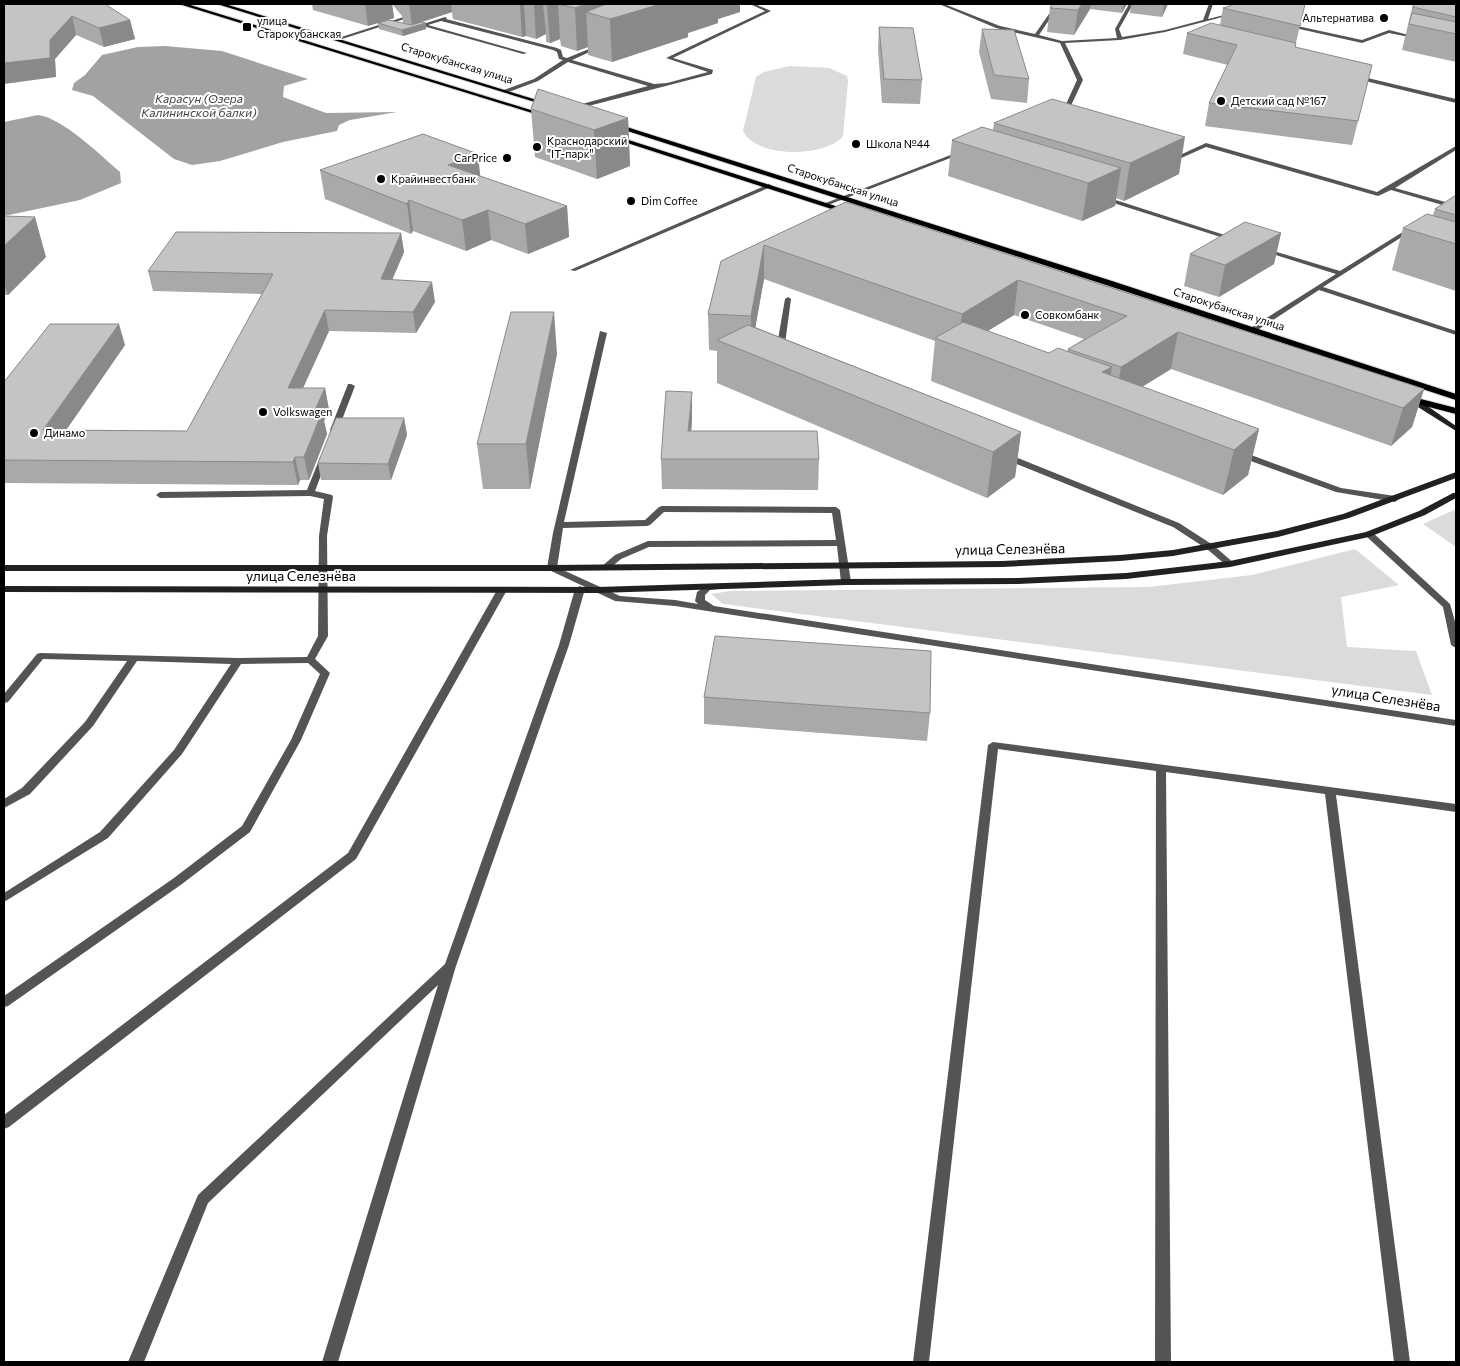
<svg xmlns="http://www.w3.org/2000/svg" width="1460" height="1366" font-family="Commissioner,sans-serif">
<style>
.green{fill:#dbdbdb}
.water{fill:#a2a2a2}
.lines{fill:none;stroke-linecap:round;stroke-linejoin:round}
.primary-casing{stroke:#dbdbdb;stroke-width:2}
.service{fill:#545454;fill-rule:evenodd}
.tertiary{fill:#545454;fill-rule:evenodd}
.secondary{fill:#212121;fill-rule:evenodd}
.primary{fill:#000;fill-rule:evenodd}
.wall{fill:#a9a9a9;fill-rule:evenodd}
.shaded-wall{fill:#898989}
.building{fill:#c4c4c4;stroke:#898989}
.poi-dot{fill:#000;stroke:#fff;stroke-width:2}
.labels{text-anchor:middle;stroke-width:4;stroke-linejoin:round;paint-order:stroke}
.far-poi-label{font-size:11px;fill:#000;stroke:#fff;text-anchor:start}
.far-street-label{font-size:11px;fill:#000;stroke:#fff}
.far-water-label{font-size:12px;font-style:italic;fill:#434343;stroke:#fff}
.street-label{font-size:14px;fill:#000;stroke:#fff}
</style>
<rect width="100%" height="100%" fill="#fff"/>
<!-- green -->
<path class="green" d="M790 66 829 68 847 76 848 81 843 136C826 158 756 158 743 131L756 77 764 72Z
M1456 509V547L1423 524Z
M1355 549 1399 585 1341 597 1347 647 1416 651 1432 695 723 604 711 594 730 591 1149 587 1252 575Z"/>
<!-- water -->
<path class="water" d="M165 46 222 51 308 79 284 86 283 97 326 113 397 112 350 120 339 125 337 131 283 142 220 161 192 165 174 159 93 96 72 90 74 83 85 75 102 55 138 47Z
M38 115C63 118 100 155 120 172L121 183 80 200 4 216V122Z"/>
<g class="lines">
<defs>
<path id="primary" d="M179 4H187L550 116 545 117Z
M217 4H225L553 105 548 106Z
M614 123 1112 281 1456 394V400L1106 285 612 126 611 125Z
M612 136H616L854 212 847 214 612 138Z
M1405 395 1456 408V414L1402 400V396Z"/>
</defs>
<!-- primary casing -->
<use href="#primary" class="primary-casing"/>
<!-- service -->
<path class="service" d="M750 4H755L771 11 673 58 713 70 712 74 573 110 570 108 571 107 648 86 568 62 538 81 506 93 503 91 504 90 534 79 563 60 559 59 557 52 553 50 441 21 428 25 527 53 523 54 423 26 413 29 411 28 445 17 447 18 446 19 557 48 561 50 563 57 567 58 601 44 603 46 572 60 654 84 667 83 708 72 666 58 765 11Z
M939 4H944L1000 26 1035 34 1049 14H1053L1039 35 1062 41 1117 38 1115 29 1129 4H1133L1119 29 1122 37 1165 30 1203 20 1209 4H1213L1208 19 1232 13 1234 14 1165 32 1120 40 1065 43 1083 80 1067 114 1061 117 1058 115 1062 113 1077 80 1060 43 996 28Z
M413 14 417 15 339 40 335 39Z
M1288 24 1362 40 1389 30 1421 38 1419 39 1389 33 1362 43 1286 26Z
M1355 75 1456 99V103L1353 78Z
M1206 143 1377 192 1456 146V150L1395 188 1456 205V209L1391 190 1378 196 1206 147 1172 162 1167 161Z
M961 151 966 152 828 205 823 204Z
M769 184 772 186 771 187 575 271 570 270Z
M1103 196 1234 238 1235 239 1230 240 1101 199 1100 198Z
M1414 225 1417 227 1416 228 1323 287 1456 331V335L1319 290 1256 331 1249 329 1336 274 1263 251V249H1267L1340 271Z
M788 297 791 299 784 351 780 353 776 351 785 299Z
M600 331 607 333 564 522 645 520 659 507 662 506 836 507 840 510 851 582 849 584H843L841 582 837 546 649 547 621 559 609 569H603L601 567 615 555 648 541 836 540 832 513 664 512 650 525 647 526 563 528 557 568 552 571 549 570 547 568 553 533Z
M348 384H351L355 386 338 430 334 432H331L330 430Z
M1237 452H1243L1341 488 1395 496 1399 499 1395 502 1336 492 1237 456Z
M1002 454H1008L1179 523 1213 545 1235 564 1233 566H1227L1207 549 1173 527 1002 458Z
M321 455H324L328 457 315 491 332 495 333 497 327 536 328 636 315 659 330 673 301 740 250 832 182 884 8 1006 4 1007V996L174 878 242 826 291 740 320 674 308 663 241 664 182 754 108 838 4 902V893L100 832 174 750 231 664 137 661 93 726 30 794 4 808V799L22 788 85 722 127 661 43 659 8 702 4 703V694L37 654 40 653 238 658 307 657 318 636 319 536 324 499 310 496 160 498 156 495 160 492 307 490Z
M1369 531 1372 532 1450 604 1456 625V648L1451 645 1443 607 1366 536 1365 534 1366 532Z
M580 586 585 589 569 645 456 966 338 1362H322L438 985 208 1203 144 1362H128L198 1195 445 964 559 645 575 589Z
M502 587 507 590 356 859 9 1127 4 1129V1115L348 853 497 590Z
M993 742 1456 804V812L1336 795 1410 1362H1394L1325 794 1166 772 1171 1362H1155L1156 771 998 749 929 1362H913L988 745Z"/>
<!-- tertiary -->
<path class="tertiary" d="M552 565 620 596 675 600 698 604 695 601 697 592C704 586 710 583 719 585L721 587 719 589 710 590 705 595V600L714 606 1456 720V726L675 606 615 601 549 570 547 568Z"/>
<!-- secondary -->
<path class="secondary" d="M1410 398H1416L1456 426V431L1410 402Z
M1456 472V478L1349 518 1278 537 1173 556 1120 561 1002 567 552 571H4V565H552L1002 561 1120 555 1173 550 1277 531 1343 514Z
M1453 493H1456V498L1425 515 1369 537 1230 567 1126 579 1018 584 846 585 598 593 4 592V586L598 587 846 579 1018 578 1126 573 1230 561 1366 532 1419 511Z"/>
<!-- primary -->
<use href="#primary" class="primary"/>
</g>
<!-- wall -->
<path class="wall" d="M4 4 130 20 135 39 104 47 76 35 55 59 56 77Z
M312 4H392L394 18 368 26 313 10Z
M392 4H740V12L718 19V23L688 33V37L612 62 588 55V47L577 51 561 46 560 39 550 43 546 42V34L536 39 526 36 522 37 453 19 452 12 419 23 426 29 403 36 379 29 378 23 411 25 403 23 402 16Z
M1052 4H1127L1122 13 1090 9 1074 35 1047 32 1050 8Z
M1131 4H1168L1162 17 1130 13Z
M1305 4 1295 47 1358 121 1352 145 1205 126 1209 103 1228 65 1183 54 1187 33 1220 25 1223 8Z
M1413 4H1456V62L1402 50Z
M879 27 922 80 920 104 882 103 878 50Z
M982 29 1029 79 1027 103 991 99 979 52Z
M531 109 628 118 630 166 597 179 535 157Z
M994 123 1179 174 1124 201 1116 198 1115 206 1082 221 948 176 952 140 993 130Z
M320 170 480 176 567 206 569 237 528 254 491 240 466 251 413 231 411 234 325 199Z
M1456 195V291L1392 270 1403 228 1433 215 1435 209Z
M846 202 1424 389 1412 427 1391 446 1171 369 1142 387 1259 429 1248 475 1223 495 931 381 935 341 764 279 755 327 1021 432 1015 477 987 498 717 383V351L709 350 708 314 721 261ZM1014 315 1084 339 1068 349 1067 352 1049 353 988 331Z
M4 216 46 257 8 295H4Z
M401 233 404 252 392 280 435 302 416 333 329 331 303 388H325L329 410 324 421 327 434 309 480H300L298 485 4 483V382L125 345 66 430 187 431 262 294 153 291 148 271Z
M1281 233 1274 264 1219 297 1184 286 1190 254Z
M557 354 530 489H483L477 444Z
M404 418 407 435 391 480H321L318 463Z
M692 421 691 431 819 459 818 490 662 489 661 459Z
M704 697 930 713 927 741 704 724Z"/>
<!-- shaded-wall -->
<path class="shaded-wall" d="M365 4H392L394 18 368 26Z
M409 4H451L452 12 412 25Z
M520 4H524L526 36 522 37Z
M534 4H543L546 34 536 39Z
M547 4H558L560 39 550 43Z
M558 4H740V12L718 19V23L688 33V37L612 62 610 19 586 12 588 47 577 51 575 8Z
M1082 4H1091L1090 9 1074 35 1078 10Z
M1123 4H1127L1122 13Z
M1164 4H1168L1162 17Z
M72 16 76 35 55 59 56 77 4 84V63L50 40Z
M130 20 135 39 104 47 99 28Z
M426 23V29L403 36 402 30Z
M628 118 630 166 597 179 594 130Z
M1185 137 1179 174 1124 201 1130 163Z
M478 154 481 183 448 165Z
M1121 168 1115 206 1082 221 1088 183Z
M409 200 413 231 411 234 407 204Z
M567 206 569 237 528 254 525 224Z
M488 210 491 240 466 251 462 220Z
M35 217 46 257 8 295 4 283V246Z
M401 233 404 252 384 299 381 279Z
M1281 233 1274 264 1219 297 1225 265Z
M764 245V279L751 352V316Z
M1018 280 1014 315 961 347 958 346 962 314Z
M432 282 435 302 416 333 413 312Z
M325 310 329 331 293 410 288 388Z
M554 312 557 354 530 489 526 444Z
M119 324 125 345 51 452 43 430Z
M1178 332 1171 369 1114 404 1121 367Z
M1112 367 1106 401 1102 372Z
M325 388 329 410 324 421 327 434 309 480 304 457 314 412Z
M1424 389 1412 427 1391 446 1403 408Z
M692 392V421L689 460 688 431Z
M404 418 407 435 391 480 388 464Z
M1259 429 1248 475 1223 495 1234 450Z
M1021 432 1015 477 987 498 993 452Z
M295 457 300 480 298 485 293 462Z"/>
<!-- building -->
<path class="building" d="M4 4H105L130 20 99 28 72 16 50 40V58L4 63Z
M558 4H586L575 8Z
M606 4H661L610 19 586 12Z
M1052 4H1082L1078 10 1050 8Z
M1235 4H1305L1300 26 1223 8Z
M1414 4H1456V17L1413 7Z
M1412 13 1456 22V34L1409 24Z
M389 20 411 25 421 22 426 23 402 30 378 23Z
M1211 23 1296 43 1295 47 1372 65 1358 121 1209 103 1237 45 1187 33Z
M879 27 913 28 922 80 884 79Z
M982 29 1014 30 1029 79 994 75Z
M538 89 628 118 594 130 531 109Z
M1052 99 1185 137 1130 163 994 123Z
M982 127 1121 168 1088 183 952 140Z
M423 134 478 154 448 165 567 206 525 224 488 210 462 220 409 200 407 204 320 170Z
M1456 195V215L1435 209Z
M846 202 1424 389 1403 408 1178 332 1121 367 1068 349 1127 316 1018 280 962 314 764 245 751 316 708 314 721 261Z
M1427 214 1456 222V244L1403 228Z
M4 216 35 217 4 246Z
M1245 222 1281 233 1225 265 1190 254Z
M176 232 401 233 381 279 432 282 413 312 325 310 288 388H325L314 412H322L304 457H295L293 462 4 460V382L50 324H119L43 430 187 431 273 274 148 271Z
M511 312H554L526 444H477Z
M963 322 1049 353 1058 348 1112 367 1102 372 1259 429 1234 450 935 338Z
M748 325 1021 432 993 452 717 340Z
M666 391 692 392 688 431H817L819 459H661Z
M336 418H404L388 464 318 463Z
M715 636 931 651 930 713 704 697Z"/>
<!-- markers -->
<g class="poi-dot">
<circle cx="1384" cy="18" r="5"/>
<rect x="242" y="22" width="10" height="10" rx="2.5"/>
<circle cx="1221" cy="101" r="5"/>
<circle cx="856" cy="144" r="5"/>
<circle cx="537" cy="147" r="5"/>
<circle cx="507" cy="158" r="5"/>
<circle cx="381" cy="179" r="5"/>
<circle cx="631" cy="201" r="5"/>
<circle cx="1025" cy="315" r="5"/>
<circle cx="263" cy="412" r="5"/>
<circle cx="34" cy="433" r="5"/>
</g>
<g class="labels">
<!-- far-poi labels -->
<g class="far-poi-label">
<text x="1374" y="22" text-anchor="end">Альтернатива</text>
<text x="257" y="25">улица<tspan x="257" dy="13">Старокубанская</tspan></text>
<text x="1231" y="105">Детский сад №167</text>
<text x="547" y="145">Краснодарский<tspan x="547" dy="13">"IT-парк"</tspan></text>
<text x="866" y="148">Школа №44</text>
<text x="497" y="162" text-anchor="end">CarPrice</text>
<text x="391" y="183">Крайинвестбанк</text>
<text x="641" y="205">Dim Coffee</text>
<text x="1035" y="319">Совкомбанк</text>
<text x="273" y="416">Volkswagen</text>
<text x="44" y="437">Динамо</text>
</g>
<!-- far-street labels -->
<g class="far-street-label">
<text transform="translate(457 63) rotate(17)" y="4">Старокубанская улица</text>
<text transform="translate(843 185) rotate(18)" y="4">Старокубанская улица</text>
<text transform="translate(1229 309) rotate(18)" y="4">Старокубанская улица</text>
</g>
<!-- far-water labels -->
<g class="far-water-label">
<text x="199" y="103">Карасун (Озера<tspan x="199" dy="14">Калининской балки)</tspan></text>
</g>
<!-- street labels -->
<g class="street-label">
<text transform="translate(1010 549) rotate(-1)" y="5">улица Селезнёва</text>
<text x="301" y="581">улица Селезнёва</text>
<text transform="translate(1386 698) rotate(9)" y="5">улица Селезнёва</text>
</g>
</g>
<!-- border -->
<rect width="1460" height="1366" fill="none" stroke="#000000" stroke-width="10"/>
</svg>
